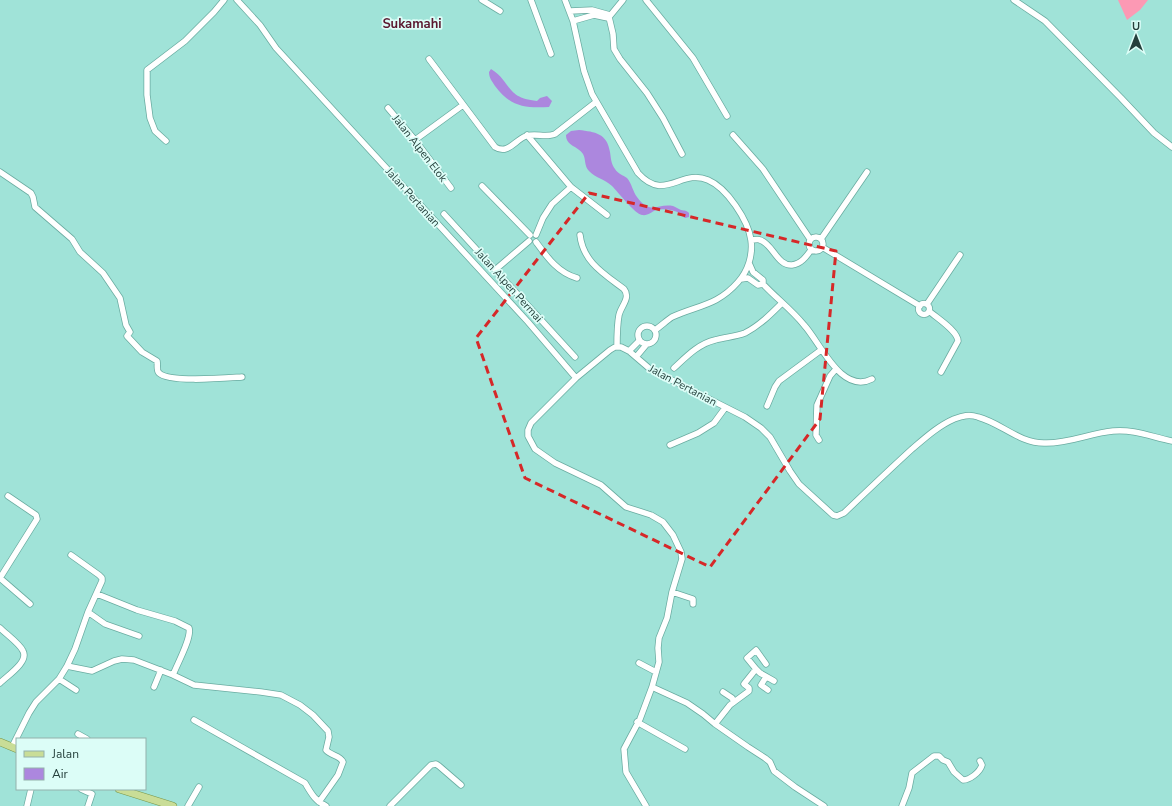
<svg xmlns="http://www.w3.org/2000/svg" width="1172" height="806" font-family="'Nunito Sans',sans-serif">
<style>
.green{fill:#fc99b4}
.water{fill:#ac87de}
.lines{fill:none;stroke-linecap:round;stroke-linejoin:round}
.minor-casing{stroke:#6aaca1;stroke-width:7}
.major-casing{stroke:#78974a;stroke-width:8}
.minor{stroke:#fff;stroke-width:5.5}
.major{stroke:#c9dd97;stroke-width:7}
.marked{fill:none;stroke:#d62828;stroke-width:3;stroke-dasharray:8 5;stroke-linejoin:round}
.labels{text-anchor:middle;stroke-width:3.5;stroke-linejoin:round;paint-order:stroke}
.street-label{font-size:11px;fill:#25403c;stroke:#dcfdf7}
.quarter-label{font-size:13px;font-weight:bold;fill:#5b182f;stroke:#dcfdf7}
</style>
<rect width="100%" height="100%" fill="#a0e3d8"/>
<!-- green -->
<path class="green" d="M1118 0H1148L1140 10 1127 20Z"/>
<!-- water -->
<path class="water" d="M491 69C512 82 505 98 537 101L540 98 547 96 552 101 549 107C524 108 511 107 495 86 492 81 489 78 489 72Z
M579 130C595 132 607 133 610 152 611 158 611 164 615 169 618 174 623 175 627 178 632 184 633 192 637 197 651 216 657 203 673 206 676 207 678 209 681 210 685 211 686 210 689 213V217L685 218 682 216 680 213C673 210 664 208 656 210 651 212 648 216 642 215 635 214 618 192 612 186 605 179 595 178 589 171 584 166 586 159 583 154 578 146 566 146 566 135L571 131Z"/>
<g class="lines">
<defs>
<path id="minor" d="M237 0 260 25 276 48 528 322 576 378
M482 0 500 11
M531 0 551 54
M565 0 573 21 584 71 592 94 638 173C665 203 681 168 708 180 727 188 748 220 751 240 753 255 748 271 738 282 717 306 698 305 672 317 666 321 661 326 655 330
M623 0 609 17 613 34 614 49 620 59 647 93 663 118 682 154
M646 0 693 58 727 116
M1014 0 1045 21 1121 98 1154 133 1172 147
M570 11 592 10 610 15
M573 21 594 15 608 18
M429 59 495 147C508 155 515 140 526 136 536 133 546 138 555 134L596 102
M388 108 415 140 451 188
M527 135 571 187 607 215
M733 135 763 169 810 239
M415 140 463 105
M166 141 155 131 150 118 147 95V70L185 41 214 12 224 0
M0 172 31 193 33 197 35 207 72 239 80 252 103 273 120 298 126 325 130 332 127 336 142 352 157 361C158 365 156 370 159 373 169 383 226 378 242 377
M482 186 530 235
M444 214 575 357
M536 235 543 218 552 204 571 187
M580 235C583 262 604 274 624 289 631 298 621 306 619 315 617 325 617 336 617 347
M809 244a7 7 0 1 1 14 0a7 7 0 1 1-14 0Z
M821 239 867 172
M751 240C754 240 758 239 760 240 773 244 777 266 792 265 801 264 806 257 811 250
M536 242C547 257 558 273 577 278
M822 247 920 306
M749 263 753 272 763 280V284C776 298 792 310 804 325 820 342 841 395 872 379
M495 270 529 241
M741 279 748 278 758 285 763 284
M918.5 309a5.5 5.5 0 1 1 11 0a5.5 5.5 0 1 1-11 0Z
M927 304 960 255
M929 311C937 318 958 331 958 341L941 372
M638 335a9 9 0 1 1 18 0a9 9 0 1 1-18 0Z
M629 351 639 341
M636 357 646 345
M674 368C686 357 698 344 715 340 725 337 735 337 745 333 759 326 771 314 782 303
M767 406 775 387 779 381 821 350
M819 440 816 435 817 405 830 376 836 369
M670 445 698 433 714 423 725 408
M0 578 37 519 36 515 8 496
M0 578 30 604
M672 592 693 599V604
M97 594 137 610 175 621 189 628C192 638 177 664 173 675
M88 612 105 624 139 636
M0 628C6 634 20 644 23 651 29 662 7 676 0 683
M639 663 656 672
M67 666 92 671 114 661 122 659 134 660 173 675 194 685 261 692 281 695 300 705 313 715 328 731 329 737 326 750C331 756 340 755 343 762L338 775 319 802
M756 669 760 673 774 681
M766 677 761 685 768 690
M59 679 76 690
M154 687 161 670
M652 687 687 703 703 714 715 724 748 747 765 758 770 762 774 771 795 787 824 806
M723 692 732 698 734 702
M194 720 305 783C311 793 315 801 326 806
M637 722 685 749
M715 724 730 705 749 691V688L744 684 756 669 747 658 756 650 766 664
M78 734 87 739
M12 747 29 713 36 702 59 679 67 666 75 649 88 612 102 581V578L99 575 71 555
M81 789 92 794 88 806
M27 806 31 789
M188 806 199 787
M390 806 431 765 436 764 439 766 461 785
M646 806 626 772 624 749 640 719 652 687 659 662 658 648 659 638 667 618 672 592 682 559 681 552 673 535 663 522 651 515 626 507 601 485 555 463 535 449 528 436V430L531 423 576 378 610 350 615 347H621L629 351 650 369 745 417 761 428 770 437 790 471 799 484 833 515 837 516 844 513C866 492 889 470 912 449 925 438 938 426 954 419 962 416 969 414 978 417 1001 423 1019 443 1044 443 1068 444 1090 433 1113 431 1134 429 1152 437 1172 441
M902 806 909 788 912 773 934 756H939L943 760 948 762 954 772 963 780C970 780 980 772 982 765L980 761"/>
<path id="major" d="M0 742 17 749
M119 789 173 806"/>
</defs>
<!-- minor casing -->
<use href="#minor" class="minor-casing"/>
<!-- major casing -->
<use href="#major" class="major-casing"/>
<!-- minor -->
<use href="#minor" class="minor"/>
<!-- major -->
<use href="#major" class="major"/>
</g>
<!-- marked area -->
<path class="marked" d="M589 193 836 251 820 419 710 567 525 478 476 338Z"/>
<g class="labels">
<!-- street labels -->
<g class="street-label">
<text transform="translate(420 148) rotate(52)" y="4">Jalan Alpen Elok</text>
<text transform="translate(413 197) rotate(48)" y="4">Jalan Pertanian</text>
<text transform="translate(509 285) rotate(48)" y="4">Jalan Alpen Permai</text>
<text transform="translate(683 385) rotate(28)" y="4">Jalan Pertanian</text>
</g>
<!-- quarter labels -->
<g class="quarter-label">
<text x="412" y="28">Sukamahi</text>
</g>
</g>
<!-- legend -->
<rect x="16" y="738" width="130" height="52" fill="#dcfdf7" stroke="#93b1ac"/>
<rect x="24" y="751" width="20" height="6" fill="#c9dd97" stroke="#93b1ac"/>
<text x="52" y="758" font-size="12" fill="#25403c">Jalan</text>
<rect x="24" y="768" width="20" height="12" fill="#ac87de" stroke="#93b1ac"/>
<text x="52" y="778" font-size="12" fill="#25403c">Air</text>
<!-- north arrow -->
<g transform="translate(1136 36)" stroke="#dcfdf7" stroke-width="3" paint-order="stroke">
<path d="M0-3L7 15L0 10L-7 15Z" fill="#25403c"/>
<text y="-6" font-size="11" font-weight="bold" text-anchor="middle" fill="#25403c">U</text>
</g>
</svg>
